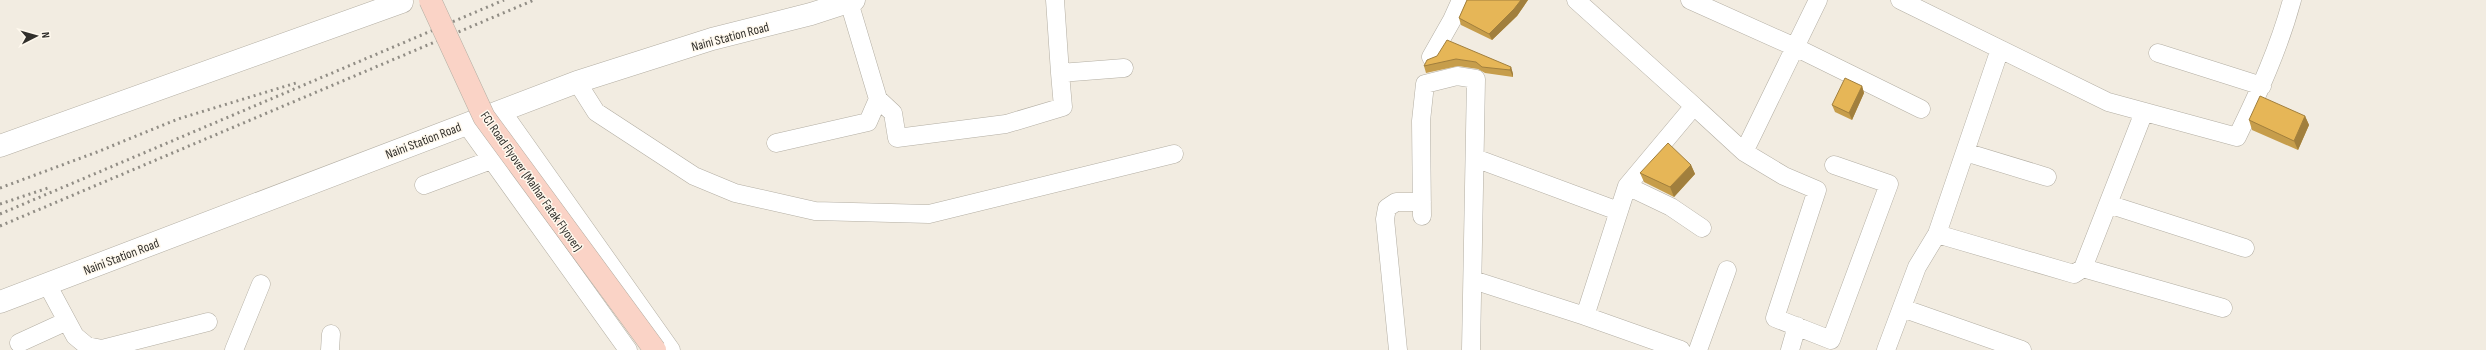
<svg xmlns="http://www.w3.org/2000/svg" width="2486" height="350" font-family="'Sofia Sans Condensed',sans-serif">
<style>
.lines{fill:none;stroke-linecap:round;stroke-linejoin:round}
.minor-casing{stroke:#b3aea3;stroke-width:19}
.tertiary-casing{stroke:#b3aea3;stroke-width:23}
.minor{stroke:#fff;stroke-width:18}
.tertiary{stroke:#fff;stroke-width:22}
.rail{stroke:#918d85;stroke-width:3;stroke-dasharray:2 4;stroke-linecap:butt}
.secondary-bridge-casing{stroke:#b3aea3;stroke-width:23;stroke-linecap:butt}
.secondary-bridge{stroke:#fad3c6;stroke-width:22}
.wall{fill:#c69d4b}
.shaded-wall{fill:#a17f3d}
.building{fill:#e6b657;stroke:#a17f3d}
.labels{text-anchor:middle;stroke-width:3;stroke-linejoin:round;paint-order:stroke}
.street-label{font-size:13px;fill:#312f2b;stroke:#fff9ee}
</style>
<rect width="100%" height="100%" fill="#f2ece1"/>
<g class="lines">
<defs>
<path id="minor" d="M1055 0 1060 73
M1690 0 1795 47 1921 109
M1900 0 2108 102 2237 137C2259 92 2279 48 2292 0
M849 2 878 99 893 113 897 138 1006 124 1063 107 1060 73 1124 68
M2158 53 2262 86
M1431 57 1452 20 1461 0
M577 82 596 112 694 176 735 193 815 211 929 214 1174 154
M1694 106 1744 152 1784 176 1817 190 1775 318 1831 340 1889 184 1834 165
M501 110 671 350
M466 124 628 350
M776 143 868 122 878 99
M1744 152 1818 0
M1965 152 2047 177
M1475 158 1618 211
M424 185 491 160
M1627 186 1671 207 1702 228
M2108 204 2245 248
M1422 216 1421 121 1425 84 1457 76 1476 79 1471 350
M1937 234 2074 274 2083 268 2223 308
M2083 268 2144 112
M1473 280 1585 316 1627 186 1694 106 1576 0
M47 284 75 336 87 346 102 349 208 322
M1902 308 2022 350
M1585 316 1681 350
M19 343 67 321
M234 350 261 284
M330 350 331 334
M1398 350 1385 219 1387 208 1396 202H1422
M1698 350 1727 270
M1790 350 1797 326
M1886 350 1917 267 1937 234 2000 49"/>
<path id="tertiary" d="M0 146 402 2 401 0
M0 302 577 82 712 39 811 14 854 0"/>
</defs>
<!-- minor casing -->
<use href="#minor" class="minor-casing"/>
<!-- tertiary casing -->
<use href="#tertiary" class="tertiary-casing"/>
<!-- minor -->
<use href="#minor" class="minor"/>
<!-- tertiary -->
<use href="#tertiary" class="tertiary"/>
<!-- rail -->
<path class="rail" d="M0 188 97 152 178 119 296 83
M0 204 51 187
M0 214 504 0
M0 226 534 0"/>
<defs>
<path id="secondary-bridge" d="M430 0 484 117 655 350"/>
</defs>
<!-- secondary-bridge casing -->
<use href="#secondary-bridge" class="secondary-bridge-casing"/>
<!-- secondary-bridge -->
<use href="#secondary-bridge" class="secondary-bridge"/>
</g>
<!-- wall -->
<path class="wall" d="M1467 0H1528L1517 16 1492 40 1461 25 1459 18Z
M1437 56 1511 67 1513 74V77L1485 73 1478 69 1458 66 1426 73 1424 66Z
M1862 86 1864 93 1852 120 1835 112 1832 105Z
M2305 116 2309 125 2298 150 2252 130 2249 120Z
M1691 165 1695 174 1674 197 1644 182 1640 173Z"/>
<!-- shaded-wall -->
<path class="shaded-wall" d="M1521 0H1528L1517 16 1492 40 1489 34Z
M1511 67 1513 74V77L1510 70Z
M1862 86 1864 93 1852 120 1849 113Z
M2305 116 2309 125 2298 150 2294 141Z
M1691 165 1695 174 1674 197 1670 187Z"/>
<!-- building -->
<path class="building" d="M1467 0H1521L1514 9 1489 34 1459 18Z
M1447 40 1511 67 1510 70 1482 67 1476 62 1456 59 1424 66 1427 60 1437 56Z
M1845 78 1862 86 1849 113 1832 105Z
M2260 96 2305 116 2294 141 2249 120Z
M1668 143 1691 165 1670 187 1640 173Z"/>
<g class="labels">
<!-- street labels -->
<g class="street-label">
<text transform="translate(730 36) rotate(-15)" y="5">Naini Station Road</text>
<text transform="translate(423 140) rotate(-21)" y="5">Naini Station Road</text>
<text transform="translate(532 181) rotate(55)" y="5">FCI Road Flyover (Malhar Fatak Flyover)</text>
<text transform="translate(121 256) rotate(-21)" y="5">Naini Station Road</text>
</g>
</g>
<!-- north arrow -->
<g transform="translate(36 36) rotate(84)" stroke="#fff9ee" stroke-width="3" paint-order="stroke">
<path d="M0-3L7 15L0 10L-7 15Z" fill="#312f2b"/>
<text y="-6" font-size="11" font-weight="bold" text-anchor="middle" fill="#312f2b">N</text>
</g>
</svg>
